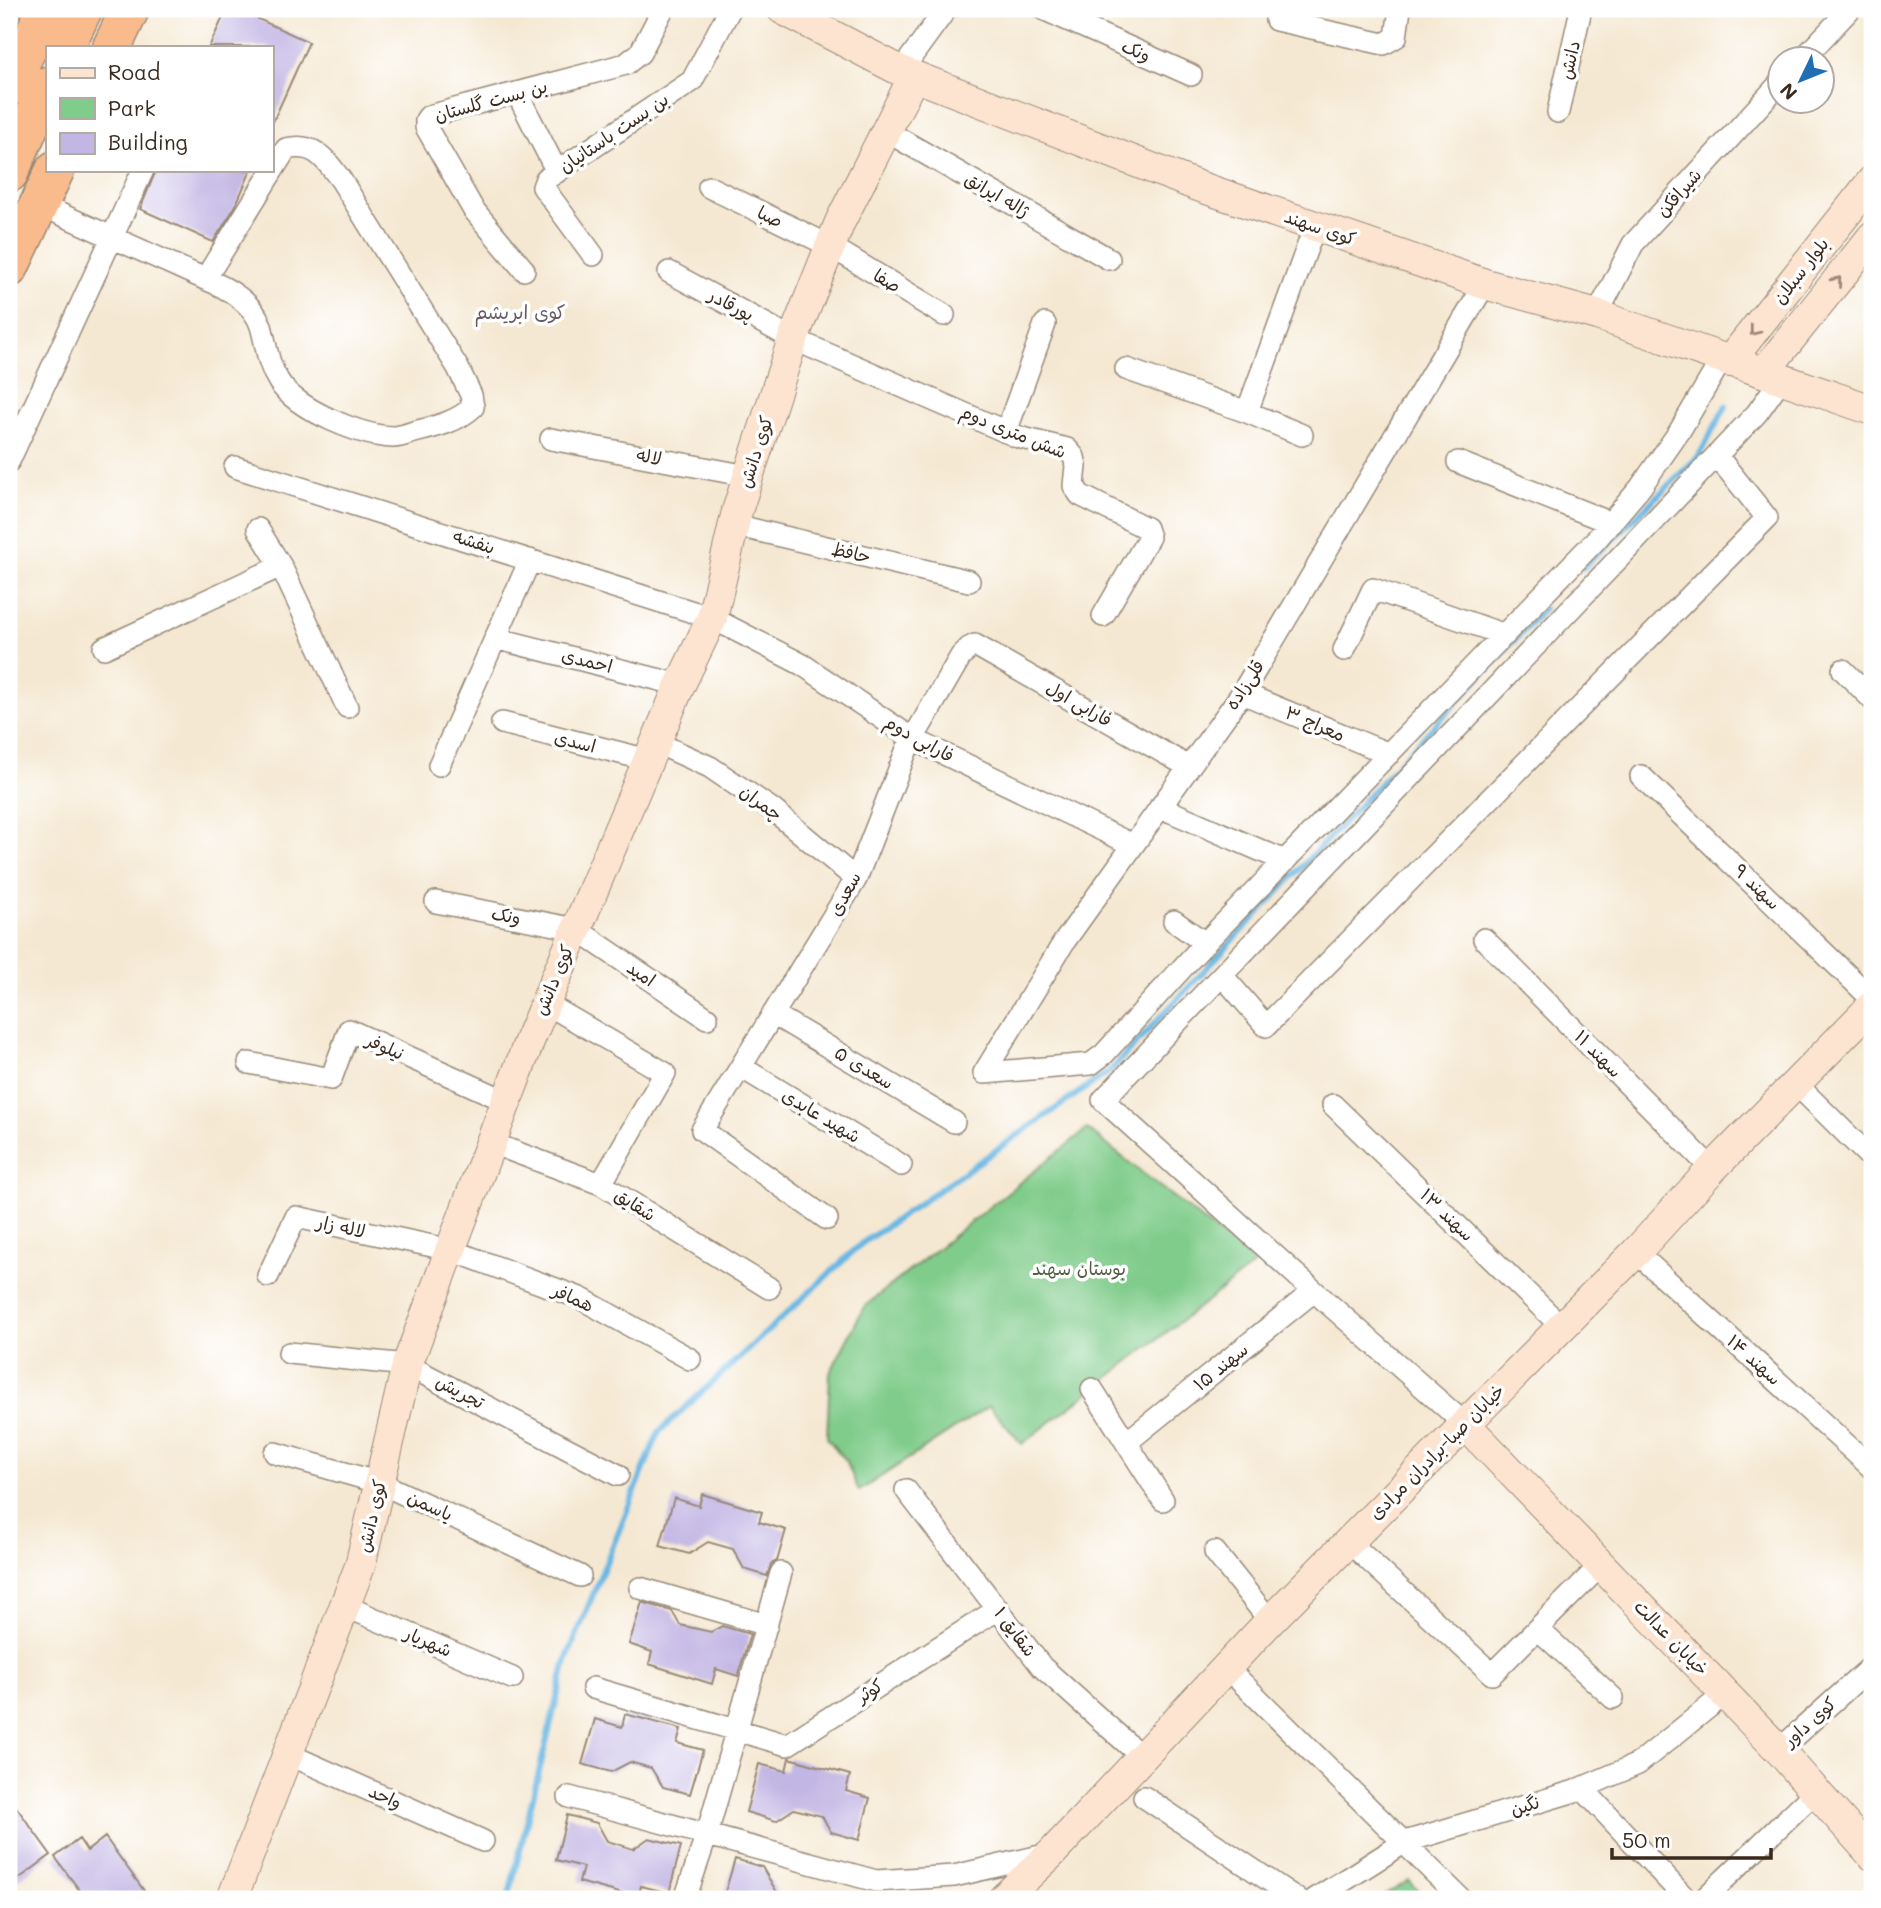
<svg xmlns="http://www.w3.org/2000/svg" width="1881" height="1908" font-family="Mali,'Playpen Sans Arabic',sans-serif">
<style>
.green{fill:#80cc8b;stroke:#5e7b54;stroke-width:2}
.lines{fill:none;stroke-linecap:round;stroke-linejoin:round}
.stream{stroke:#69b7e3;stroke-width:6}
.building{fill:#c2b6e4}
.street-casing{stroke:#988978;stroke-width:24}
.secondary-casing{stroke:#988978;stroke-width:32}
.highway-casing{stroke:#988978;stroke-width:41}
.street{stroke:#fff;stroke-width:21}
.secondary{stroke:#fde4d1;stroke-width:30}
.highway{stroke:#fabb8c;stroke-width:38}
.oneway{stroke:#9c8778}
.labels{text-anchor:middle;stroke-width:7;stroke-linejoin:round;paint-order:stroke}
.street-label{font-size:18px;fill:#3b2a1e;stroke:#fff}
.park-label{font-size:18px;fill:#505b3f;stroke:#fff}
.neighbourhood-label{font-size:19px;fill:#6a5b63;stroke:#fff}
</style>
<rect width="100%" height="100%" fill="#fff"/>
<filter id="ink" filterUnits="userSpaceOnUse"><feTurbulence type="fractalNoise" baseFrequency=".0143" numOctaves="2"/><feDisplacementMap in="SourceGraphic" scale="14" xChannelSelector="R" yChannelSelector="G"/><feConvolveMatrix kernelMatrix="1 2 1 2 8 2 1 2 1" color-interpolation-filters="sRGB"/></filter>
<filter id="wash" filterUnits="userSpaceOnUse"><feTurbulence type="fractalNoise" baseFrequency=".00686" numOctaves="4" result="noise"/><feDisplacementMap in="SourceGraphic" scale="28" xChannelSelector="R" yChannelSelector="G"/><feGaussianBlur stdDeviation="1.57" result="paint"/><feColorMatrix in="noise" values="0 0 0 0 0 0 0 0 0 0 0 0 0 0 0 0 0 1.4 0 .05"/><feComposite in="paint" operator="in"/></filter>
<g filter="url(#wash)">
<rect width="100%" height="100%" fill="#f5e8d2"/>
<!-- green -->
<path class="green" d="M1087 1129 1256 1263 1022 1444 989 1406 859 1491 846 1461 827 1438 830 1373 864 1307Z
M1409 1881 1426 1899H1378Z"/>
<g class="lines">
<!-- stream -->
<path class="stream" d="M1856 233 1872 212
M1583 568 1699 456 1726 406
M508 1899 566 1661 659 1432 861 1244 1110 1071 1544 609"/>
</g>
<g id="blocks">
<!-- building -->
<path class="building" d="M227 9H236L309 42 271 126V47H209Z
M156 170H251L235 207 213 242 140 209Z
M702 1494 762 1512 759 1522 786 1530 777 1561 771 1564 767 1576 744 1569 733 1549 708 1542 689 1554 660 1546 674 1498 699 1506Z
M642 1602 672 1611 680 1625 711 1632 722 1626 750 1634 738 1676 716 1669 712 1684 649 1664 652 1652 629 1644Z
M625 1714 681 1729 677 1743 703 1750 690 1794 663 1787 651 1768 630 1762 611 1772 582 1764 595 1719 622 1727Z
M789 1758 850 1775 846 1791 870 1798 859 1840 831 1832 822 1816 794 1809 776 1821 746 1812 759 1764 786 1771Z
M9 1797 51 1855 9 1886Z
M567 1815 597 1823 607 1841 633 1849 649 1838 681 1846 669 1893 641 1886 638 1898 579 1882 583 1867 556 1860Z
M105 1837 145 1892 136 1899H86L55 1857 79 1839 87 1851Z
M735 1859 762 1867 781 1899H723Z"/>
</g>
</g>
<g filter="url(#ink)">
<use href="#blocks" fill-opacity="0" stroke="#988978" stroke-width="2"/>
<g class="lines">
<defs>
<path id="street" d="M1043 9 1191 75
M1276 20 1384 44 1396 37 1400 9
M1802 60 1850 9
M901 71 946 9
M517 93 557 172
M1558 112 1581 9
M886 131 1109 259
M709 187 830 246 944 315
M38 204 205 279C226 287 254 303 261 326 267 347 267 363 279 382 297 410 361 436 393 437 400 437 408 434 414 432 435 427 457 422 473 407L471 395 458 368 341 180C325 159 315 142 286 149L205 279
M593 255 543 187 546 179 692 81 730 9
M524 270 473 209 426 127V120L429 116 626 64 640 53 663 9
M669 272 793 339 1018 437 1067 449 1074 457 1076 466 1074 486 1080 495 1146 528 1149 537 1103 616
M1597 315 1633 244 1780 83
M1126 369 1247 412 1302 435
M1247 412 1315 226
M1006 432 1045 324
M551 439 748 476
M9 461 143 170
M1458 462 1611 523
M235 467 712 618 803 665 913 739 1133 845
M734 525 969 581
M258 529 281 566 347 707
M495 638 680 685
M104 648 281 566
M1344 650 1373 589 1505 635
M1843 670 1872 699
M1242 693 1389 754
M502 723 648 760
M655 742 710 767 773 810 856 879
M439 765 530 560
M1641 776 1872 999
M1160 807 1285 861
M436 902 576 929 707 1018
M1174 921 1205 943
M1484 939 1712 1169
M1222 975 1266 1026 1767 518 1717 456
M545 1003 665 1073 601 1184
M773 1014 954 1122
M249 1063 331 1079 349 1030 506 1101
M741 1067 901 1165
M984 1073 1091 1064 1104 1054 1205 943 1595 541 1640 488 1679 432 1722 359
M984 1073 1064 942 1242 693 1485 284
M1795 1083 1872 1159
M1333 1105 1561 1326
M491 1143 601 1184 769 1288
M827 1219 702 1130 856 879 907 749 961 656 969 648 975 645 1189 767
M1636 1252 1872 1468
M268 1276 296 1217 451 1250 580 1298 690 1359
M289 1353 407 1365 618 1475
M1092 1389 1163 1500
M1465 1424 1314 1291 1103 1100 1757 413 1781 379
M1127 1442 1314 1291
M275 1453 380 1483 580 1576
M906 1490 1042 1667 1142 1757
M1349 1542 1492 1674 1601 1565
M1215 1552 1270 1621
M640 1588 767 1625
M345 1606 512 1678
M1538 1629 1613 1698
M1226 1667 1461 1899
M593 1688 787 1745 998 1609
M1779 1750 1872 1666
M288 1754 483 1841
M1582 1788 1686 1899
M569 1797 876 1881 954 1876 1049 1854
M1144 1797 1297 1899
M685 1899 707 1834 781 1573
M1315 1899 1405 1842 1575 1791 1638 1764 1725 1694
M1704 1899 1815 1792"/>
<path id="secondary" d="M782 9 901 71 1198 186 1485 284 1597 315 1872 410
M1729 362 1872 181
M1764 372 1872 237
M1465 1424 1779 1750 1872 1855
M232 1899 360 1566 407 1365 530 1039 680 685 712 618 737 511 793 339 840 222 914 76
M1003 1899 1051 1854 1270 1621 1636 1252 1712 1169 1872 1006"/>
<path id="highway" d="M65 47 83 9
M112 47 130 9
M9 87 46 9
M9 173 47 86
M9 268 55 170"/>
</defs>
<!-- street casing -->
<use href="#street" class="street-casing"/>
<!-- secondary casing -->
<use href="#secondary" class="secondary-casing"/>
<!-- highway casing -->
<use href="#highway" class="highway-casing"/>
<!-- street -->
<use href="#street" class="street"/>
<!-- secondary -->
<use href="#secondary" class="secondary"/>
<!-- highway -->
<use href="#highway" class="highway"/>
</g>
<!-- one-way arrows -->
<defs><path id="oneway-chevron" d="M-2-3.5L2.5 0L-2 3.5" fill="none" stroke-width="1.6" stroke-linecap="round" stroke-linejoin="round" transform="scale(1.75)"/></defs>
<g class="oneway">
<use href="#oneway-chevron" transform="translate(1837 281) rotate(-51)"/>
<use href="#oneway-chevron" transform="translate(1754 331) rotate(128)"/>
</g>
</g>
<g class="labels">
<!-- street labels -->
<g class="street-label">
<text transform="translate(1136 51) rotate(24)" y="6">ونک</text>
<text transform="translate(1570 60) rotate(-77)" y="6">دانش</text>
<text transform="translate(491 101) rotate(-15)" y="6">بن بست گلستان</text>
<text transform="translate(614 133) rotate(-34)" y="6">بن بست باستانیان</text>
<text transform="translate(1679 193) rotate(-48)" y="6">شیر‌افکن</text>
<text transform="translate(997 195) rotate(30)" y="6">ژاله ایرانق</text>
<text transform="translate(770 217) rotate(26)" y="6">صبا</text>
<text transform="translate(1320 228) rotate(19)" y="6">کوی سهند</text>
<text transform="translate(1801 271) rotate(-52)" y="6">بلوار سبلان</text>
<text transform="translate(887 281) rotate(31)" y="6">صفا</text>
<text transform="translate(731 305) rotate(28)" y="6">پورقادر</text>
<text transform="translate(1013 432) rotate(22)" y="6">شش متری دوم</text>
<text transform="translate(756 452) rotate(-72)" y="6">کوی دانش</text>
<text transform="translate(649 457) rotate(11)" y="6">لاله</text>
<text transform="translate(474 542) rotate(18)" y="6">بنفشه</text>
<text transform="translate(851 553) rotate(13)" y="6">حافظ</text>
<text transform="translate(587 661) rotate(14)" y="6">احمدی</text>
<text transform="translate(1245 685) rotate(-57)" y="6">قلی‌زاده</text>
<text transform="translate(1079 704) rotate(30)" y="6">فارابی اول</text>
<text transform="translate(1315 724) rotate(23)" y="6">معراج ۳</text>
<text transform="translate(919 739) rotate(29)" y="6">فارابی دوم</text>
<text transform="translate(575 742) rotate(14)" y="6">اسدی</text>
<text transform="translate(761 803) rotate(36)" y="6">چمران</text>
<text transform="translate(1757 887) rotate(44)" y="6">سهند ۹</text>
<text transform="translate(845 894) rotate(-61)" y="6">سعدی</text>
<text transform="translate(506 916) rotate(11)" y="6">ونک</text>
<text transform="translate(641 974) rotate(34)" y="6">امید</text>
<text transform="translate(554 980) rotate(-67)" y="6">کوی دانش</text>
<text transform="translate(385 1047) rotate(24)" y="6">نیلوفر</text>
<text transform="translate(1598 1054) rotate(45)" y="6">سهند ۱۱</text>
<text transform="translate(864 1068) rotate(31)" y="6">سعدی ۵</text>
<text transform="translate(821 1116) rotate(31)" y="6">شهید عابدی</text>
<text transform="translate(635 1205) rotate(32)" y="6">شقایق</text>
<text transform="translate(1447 1215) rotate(44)" y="6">سهند ۱۳</text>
<text transform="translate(341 1227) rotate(12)" y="6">لاله زار</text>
<text transform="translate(573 1298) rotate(24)" y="6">همافر</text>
<text transform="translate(1754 1360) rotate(42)" y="6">سهند ۱۴</text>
<text transform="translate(1221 1367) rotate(-39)" y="6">سهند ۱۵</text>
<text transform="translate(460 1392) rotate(28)" y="6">تجریش</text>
<text transform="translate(1437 1452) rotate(-45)" y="6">خیابان صبا-برادران مرادی</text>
<text transform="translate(430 1506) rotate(25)" y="6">یاسمن</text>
<text transform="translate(372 1516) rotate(-77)" y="6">کوی دانش</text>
<text transform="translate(1015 1632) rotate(53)" y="6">شقایق ۱</text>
<text transform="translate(1671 1638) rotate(46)" y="6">خیابان عدالت</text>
<text transform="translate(428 1642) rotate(23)" y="6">شهریار</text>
<text transform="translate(870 1691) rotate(-33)" y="6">کوثر</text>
<text transform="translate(1810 1722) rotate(-42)" y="6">کوی داور</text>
<text transform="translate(385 1797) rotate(24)" y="6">واحد</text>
<text transform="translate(1525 1806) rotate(-17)" y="6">نگین</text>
</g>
<!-- park labels -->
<g class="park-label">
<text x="1079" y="1275">بوستان سهند</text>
</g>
<!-- neighbourhood labels -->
<g class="neighbourhood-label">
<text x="520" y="319">کوی ابریشم</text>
</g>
</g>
<!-- margin -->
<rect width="1881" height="1908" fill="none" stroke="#fff" stroke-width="35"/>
<!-- legend -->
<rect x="46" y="46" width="228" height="126" fill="#ffffff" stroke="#b1aaa5" stroke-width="2"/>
<rect x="60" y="68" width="35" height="10" fill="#fde4d1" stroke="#b1aaa5" stroke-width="2"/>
<text x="108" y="80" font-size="21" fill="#3b2a1e">Road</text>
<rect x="60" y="98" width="35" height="21" fill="#80cc8b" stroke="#b1aaa5" stroke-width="2"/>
<text x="108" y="116" font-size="21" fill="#3b2a1e">Park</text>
<rect x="60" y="133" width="35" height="21" fill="#c2b6e4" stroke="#b1aaa5" stroke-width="2"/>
<text x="108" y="150" font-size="21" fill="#3b2a1e">Building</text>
<!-- north arrow -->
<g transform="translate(1801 80) rotate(227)"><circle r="33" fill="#ffffff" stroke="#b1aaa5" stroke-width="2"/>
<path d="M0-5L12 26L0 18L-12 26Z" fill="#1f6fb2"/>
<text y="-10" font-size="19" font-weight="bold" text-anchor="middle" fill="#3b2a1e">N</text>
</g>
<!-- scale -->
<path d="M1612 1848v10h159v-10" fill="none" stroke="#3b2a1e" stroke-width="3.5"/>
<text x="1622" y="1848" font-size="21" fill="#3b2a1e" stroke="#ffffff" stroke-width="5" paint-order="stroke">50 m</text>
</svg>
